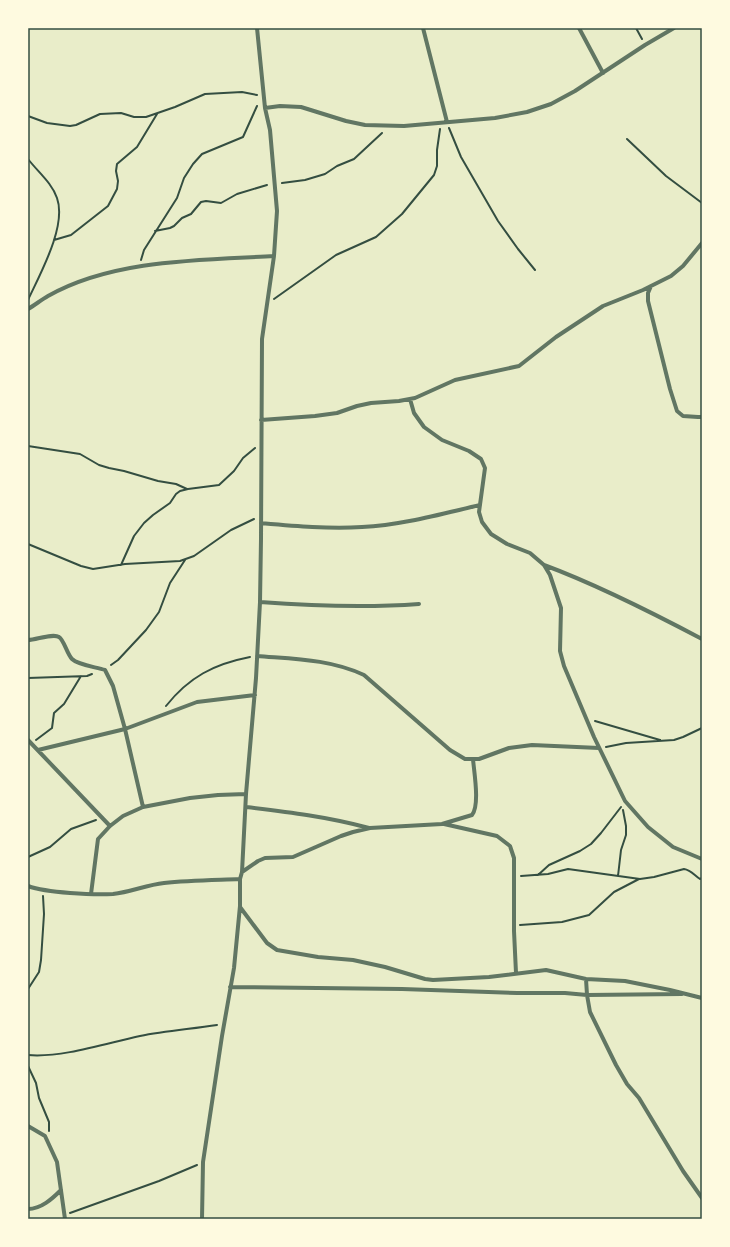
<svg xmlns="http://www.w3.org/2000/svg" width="730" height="1247" font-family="'Space Grotesk',sans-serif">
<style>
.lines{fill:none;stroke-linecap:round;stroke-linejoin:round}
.path{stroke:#344e41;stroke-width:2}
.minor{stroke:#617663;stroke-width:4}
.neatline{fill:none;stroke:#344e41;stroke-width:1.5}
</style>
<rect width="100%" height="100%" fill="#e9edc9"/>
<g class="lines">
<!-- path -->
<path class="path" d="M636 28 642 39
M28 116 47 123 70 126 76 125 100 114 121 113 134 117H146L175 107 205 94 242 92 257 95
M449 128 461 157 498 221 518 249 535 270
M627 139 666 176 702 203
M28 159C38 172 52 183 57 198 67 226 40 274 28 300
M282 183 305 180 325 174 337 166 354 159 382 133
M155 231 170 228 174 226 182 218 191 214 201 202 206 201 221 203 237 194 267 185
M54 240 71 235 108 206 117 189 118 181 116 171 117 164 137 147 157 114
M141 260 144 250 177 198 184 178 193 164 202 154 243 137 257 106
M274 299 336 255 376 237 402 214 434 175 437 166V150L440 129
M28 446 80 454 99 465 109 468 124 471 158 481 176 484 187 489
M28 544 81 566 93 569 125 564 180 561 194 556 231 530 254 519
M121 565 134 536 144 523 153 515 170 503 176 494 180 491 188 489 219 485 234 471 243 458 255 448
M111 665 118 660 146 630 159 612 170 583 185 560
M28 678 87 676 92 674
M166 706C189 677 214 664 250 657
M595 721 660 740
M36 740 52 728 54 713 64 704 81 676
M606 747 626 743 674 740 683 737 702 728
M28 857 50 847 71 829 96 820
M538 875 549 865 580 851 591 844 601 833 621 807
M521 876 548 874 568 869 640 879 654 877 684 869C691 870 694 875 700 879L702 878
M618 876 621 850 626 835V826L623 810
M520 925 562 922 589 915 614 892 639 879
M28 989 39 972 41 960 44 914 43 896
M28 1055C62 1058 107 1043 140 1036 165 1031 191 1029 217 1025
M28 1066 36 1083 39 1098 49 1122V1131
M70 1213 159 1181 197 1165"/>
<!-- minor -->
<path class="minor" d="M423 28 447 122
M579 28 603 73
M265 108 280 106 301 107 346 121 365 125 404 126 495 118 527 112 551 104 575 91 645 45 674 28
M651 286 648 293V301L670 389 677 411 683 416 698 417H702
M28 309C35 305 41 300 48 296 113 259 202 260 274 256
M410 399 414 413 424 427 442 440 469 451 481 459 485 468 479 512 482 522 491 534 507 544 530 553 544 565 550 575 561 608 560 651 564 666 594 737 625 801 648 827 673 847 702 859
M261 420 315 416 337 413 357 406 371 403 399 401 415 398 455 380 519 366 556 337 603 306 643 290 671 276 683 266 702 243
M261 523C295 526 328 529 362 527 402 525 441 514 480 505
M544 565C598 585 651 612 702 639
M260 602C312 606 366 608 419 604
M28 640C36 640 53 633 59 637 64 640 67 654 72 659 78 665 96 667 105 670L113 686 125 729 143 807
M257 656C293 659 330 659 364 675L450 750 465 759H479L509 748 532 745 599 748
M28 740 110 826
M38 750 125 729 197 702 255 695
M246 807C288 812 329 817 369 828
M444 824 497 836 510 846 514 858V931L516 973
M242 872 258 861 265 858 293 857 341 836 353 832 370 828 442 824 472 815C480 805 474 772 473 759
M28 886C47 893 93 895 113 894 131 892 146 885 164 883 189 880 215 880 240 879
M91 894 98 839 110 826 123 816 143 807 190 798 218 795 246 794
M240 907 267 943 277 950 318 957 353 960 385 967 425 979 433 980 489 977 546 970 586 979 625 981 670 990 702 998
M586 979 587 995 590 1012 616 1065 627 1084 639 1098 683 1171 702 1198
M230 987 402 989 517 993H565L587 995 682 994
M28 1126 45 1136 57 1162 65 1219
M28 1209C41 1209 52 1199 61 1190
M202 1219 203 1162 222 1036 234 968 240 906V879L242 872 246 794 256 678 260 602 261 539 262 339 274 256 277 211 270 130 265 108 257 28"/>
</g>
<!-- border -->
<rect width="730" height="1247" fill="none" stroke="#fefae0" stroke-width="58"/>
<rect x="29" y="29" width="672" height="1189" class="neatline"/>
</svg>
